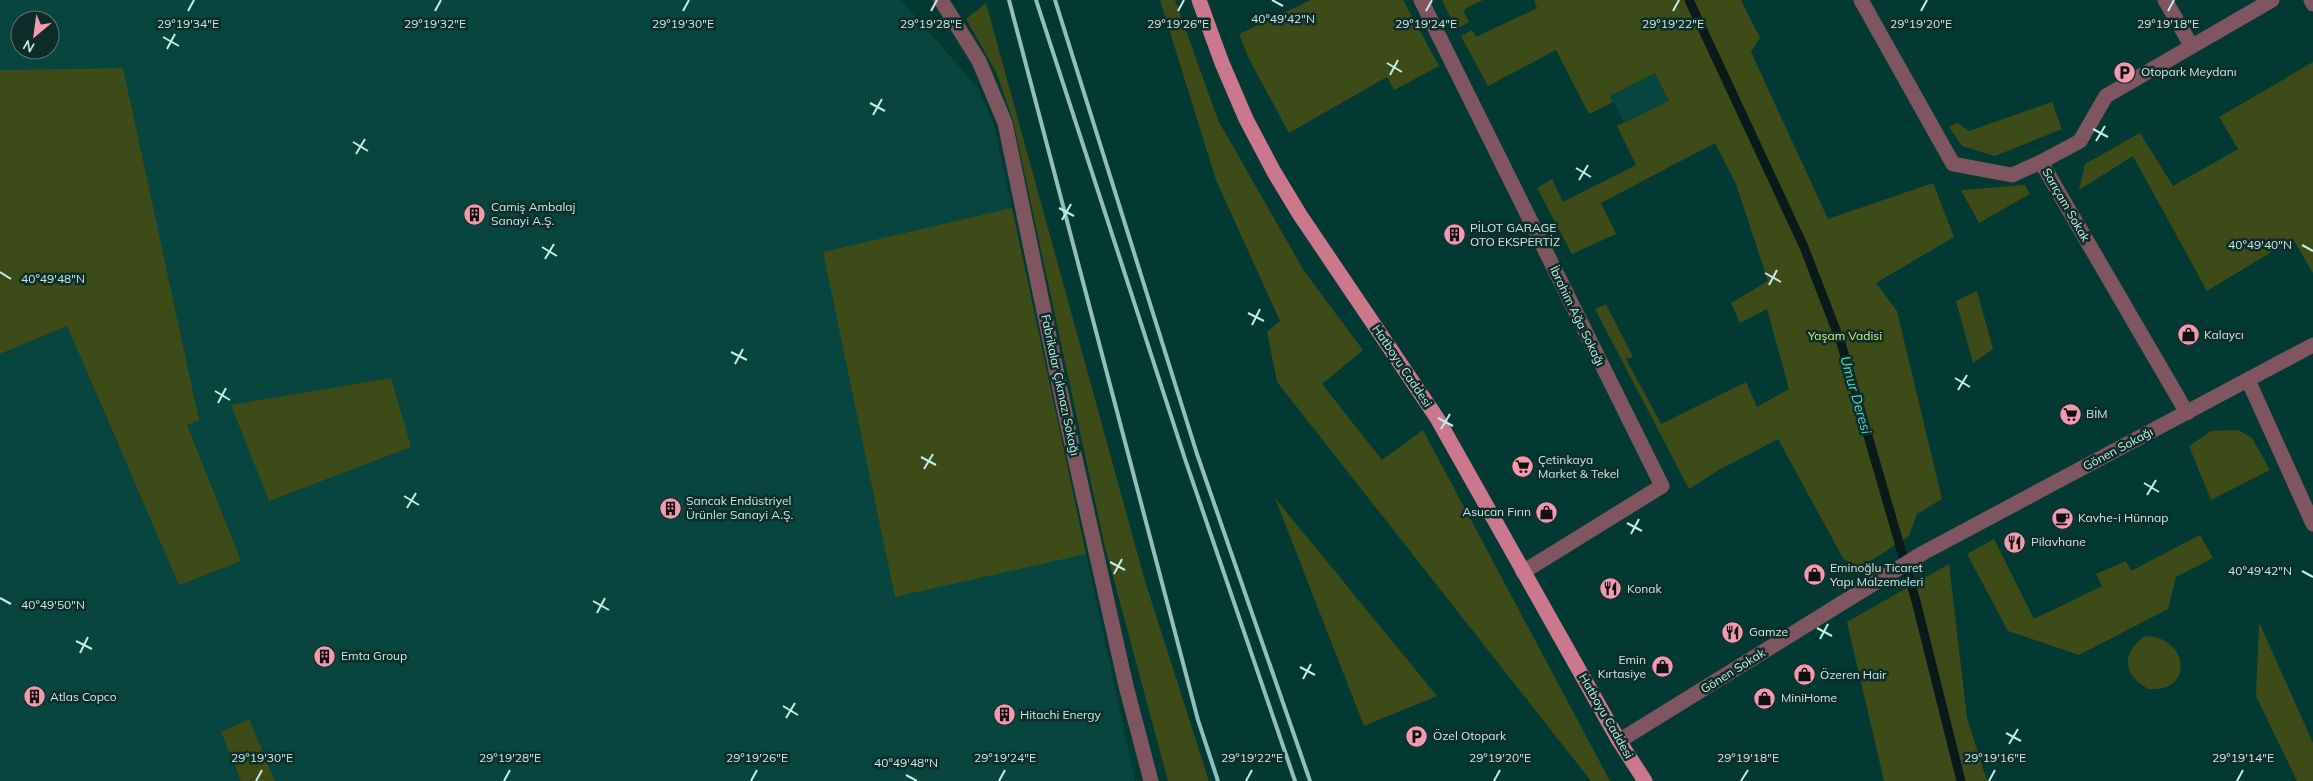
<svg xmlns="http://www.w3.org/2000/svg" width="2313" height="781" font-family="Mulish,sans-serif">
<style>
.built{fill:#07453e;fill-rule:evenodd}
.green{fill:#3d4b18}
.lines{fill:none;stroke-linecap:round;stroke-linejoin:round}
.stream{stroke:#081b18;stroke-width:9}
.minor{stroke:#7f5660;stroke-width:15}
.major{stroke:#cb788e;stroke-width:15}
.rail{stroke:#92bfb8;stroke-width:4}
.ticks{fill:none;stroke:#c3ede6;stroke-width:2}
.labels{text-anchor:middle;stroke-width:5;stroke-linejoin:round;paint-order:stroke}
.poi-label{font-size:12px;fill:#c3ede6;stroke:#0f2c28;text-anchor:start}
.street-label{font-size:12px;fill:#c3ede6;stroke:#0f2c28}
.park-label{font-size:12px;fill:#cef278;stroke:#0f2c28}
.water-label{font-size:14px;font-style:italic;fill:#48d8c5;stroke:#0f2c28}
.ticks-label{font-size:12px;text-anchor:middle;fill:#c3ede6;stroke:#0f2c28;stroke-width:5;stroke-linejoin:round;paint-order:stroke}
</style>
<rect width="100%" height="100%" fill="#033933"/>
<!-- built -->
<path class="built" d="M0 0H901L978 88 994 125 1135 781H0V354L67 325 119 448 123 68 0 70ZM20 20H50V50H20Z
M1655 73 1669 101 1624 122 1610 96Z"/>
<!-- green -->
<path class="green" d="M1160 0H1175L1218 120 1304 271 1363 350 1322 384 1382 460 1423 430 1610 781H1591L1277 382 1267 332 1280 321 1216 180Z
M1311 0H1403L1439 66 1394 90 1387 77 1289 133 1249 59 1239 34Z
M1442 0H1483L1463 10 1469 22 1456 29Z
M1534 0H1741L1760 38 1751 52 1828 219 1933 183 1954 237 1876 283 1897 311 1942 499 1917 514 1909 536 1858 569 1843 558 1778 439 1719 470 1689 489 1595 309 1606 304 1633 357 1626 359 1661 424 1746 382 1757 407 1789 389 1767 309 1740 323 1731 303 1768 281 1736 184 1715 143 1601 203 1616 234 1572 254 1537 188 1552 179 1563 202 1636 165 1617 126 1669 101 1655 73 1610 96 1613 102 1589 114 1556 50 1488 86 1461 36 1472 30 1476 37 1537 8Z
M986 3 1145 581 1209 781H1168L1104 543 1013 120 996 72 966 19Z
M2313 62V273L2293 239 2207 291 2133 156 2079 190 2085 164 2140 133 2173 186 2238 149 2219 117Z
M123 68 199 420 187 425 241 561 179 585 67 326 0 354V70Z
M2052 102 2062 129 1995 156 1962 146 1949 127 1957 123 1969 131Z
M2025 185 2030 194 1979 223 1961 190Z
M1012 208 1086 554 895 597 823 252Z
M1977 291 1993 349 1973 363 1956 301Z
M391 378 411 447 269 501 231 405Z
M2238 430 2252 438 2270 470 2211 500 2189 446 2211 431Z
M1275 498 1437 696 1364 726Z
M2200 535 2213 558 2176 577 2168 609 2079 655 2008 631 1967 554 1994 539 2034 619 2102 586 2096 574 2126 561 2131 571Z
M1949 564 1967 718 1987 781H1884L1847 622Z
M2259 622 2313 743V781H2297L2256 696Z
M2145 636C2188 636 2196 693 2148 689 2123 675 2120 654 2145 636Z
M249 719 275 781H241L221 732Z"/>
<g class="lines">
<!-- stream -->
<path class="stream" d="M1689 0 1804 247 1841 343 1916 601 1961 781"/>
<!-- minor -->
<path class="minor" d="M941 0 979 61 1005 123 1066 418 1126 686 1151 781
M1421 0 1662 486 1523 572
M1861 0 1953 164 2012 175 2041 162 2187 413
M2165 0 2191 45
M2311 0 2313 4
M2041 162 2080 141 2106 96 2272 0
M2248 380 2313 524
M1619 741 1923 553 2313 345"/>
<!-- major -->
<path class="major" d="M1199 0 1222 63 1246 119 1274 172 1300 215 1437 418 1619 741 1645 781"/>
<!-- rail -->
<path class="rail" d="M1009 0 1198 720 1218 781
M1036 0 1185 459 1295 781
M1055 0 1197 454 1310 781"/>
</g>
<!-- ticks -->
<path class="ticks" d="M1272 0 1283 6M188 11 194 0M435 11 441 0M683 11 689 0M931 11 937 0M1178 11 1184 0M1426 11 1432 0M1673 11 1679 0M1921 11 1927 0M2168 11 2174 0M163 37 179 46M167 49 175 34M1387 63 1402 72M1390 75 1398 60M870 103 885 111M873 115 882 99M2093 129 2108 137M2096 141 2105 126M353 142 368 151M356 154 365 139M1576 168 1591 177M1579 180 1588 165M1059 208 1074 216M1062 220 1071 204M2302 245 2313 251M542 247 557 256M545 259 554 244M0 272 11 279M1765 273 1781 282M1769 285 1777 270M1248 313 1264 321M1252 325 1260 309M731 352 747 360M735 364 743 349M1955 378 1970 387M1958 390 1967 375M215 391 230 400M218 403 226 388M1438 418 1453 426M1441 429 1450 414M921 457 936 465M924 469 933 454M2144 483 2159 492M2147 495 2156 480M404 496 419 505M407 508 416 493M1627 523 1642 531M1631 534 1639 519M1110 562 1125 570M2302 571 2313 577M1114 574 1122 559M0 598 11 604M593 601 609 610M597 613 605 598M1817 628 1832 636M1820 639 1828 624M76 641 92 649M80 653 88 637M1300 667 1315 675M1303 679 1311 664M783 706 798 715M786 718 795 703M2006 733 2021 741M2009 744 2018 729M906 775 917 781M256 781 262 770M504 781 510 770M751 781 757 770M999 781 1005 770M1246 781 1252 770M1494 781 1500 770M1741 781 1748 770M1989 781 1995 770M2237 781 2243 770"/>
<!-- icons -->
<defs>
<symbol id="parking-disc" viewBox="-11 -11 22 22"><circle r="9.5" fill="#f19ab0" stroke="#0f2c28"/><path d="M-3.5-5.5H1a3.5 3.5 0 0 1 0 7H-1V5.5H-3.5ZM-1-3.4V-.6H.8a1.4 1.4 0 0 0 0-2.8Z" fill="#111"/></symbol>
<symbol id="building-disc" viewBox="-11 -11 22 22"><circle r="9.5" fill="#f19ab0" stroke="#0f2c28"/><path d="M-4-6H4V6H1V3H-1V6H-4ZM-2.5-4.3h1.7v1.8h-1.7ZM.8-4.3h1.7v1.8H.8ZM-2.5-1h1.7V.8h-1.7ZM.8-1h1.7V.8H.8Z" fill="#111"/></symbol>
<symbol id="shop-disc" viewBox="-11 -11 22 22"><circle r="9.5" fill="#f19ab0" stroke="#0f2c28"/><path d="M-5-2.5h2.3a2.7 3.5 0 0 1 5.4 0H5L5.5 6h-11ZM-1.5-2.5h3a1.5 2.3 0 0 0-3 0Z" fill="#111"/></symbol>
<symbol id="supermarket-disc" viewBox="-11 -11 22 22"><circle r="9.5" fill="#f19ab0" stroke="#0f2c28"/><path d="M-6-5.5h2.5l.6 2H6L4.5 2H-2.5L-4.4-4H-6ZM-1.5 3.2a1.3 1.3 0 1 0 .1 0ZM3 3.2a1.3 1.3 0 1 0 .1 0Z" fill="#111"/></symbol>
<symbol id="cafe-disc" viewBox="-11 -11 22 22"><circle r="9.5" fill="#f19ab0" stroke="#0f2c28"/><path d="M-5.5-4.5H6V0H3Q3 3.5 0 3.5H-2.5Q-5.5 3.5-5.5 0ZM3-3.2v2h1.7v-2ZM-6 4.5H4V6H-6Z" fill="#111"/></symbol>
<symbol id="restaurant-disc" viewBox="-11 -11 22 22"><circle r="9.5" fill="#f19ab0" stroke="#0f2c28"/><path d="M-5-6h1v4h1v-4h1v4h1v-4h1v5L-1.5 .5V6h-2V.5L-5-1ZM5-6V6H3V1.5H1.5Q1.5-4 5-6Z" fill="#111"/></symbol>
</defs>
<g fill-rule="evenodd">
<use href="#parking-disc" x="2112" y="60" width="25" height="25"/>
<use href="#building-disc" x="462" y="202" width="25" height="25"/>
<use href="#building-disc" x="1442" y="222" width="25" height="25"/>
<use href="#shop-disc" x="2176" y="322" width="25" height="25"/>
<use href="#supermarket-disc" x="2058" y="402" width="25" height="25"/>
<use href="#supermarket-disc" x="1510" y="454" width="25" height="25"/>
<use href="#building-disc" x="658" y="496" width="25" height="25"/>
<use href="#shop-disc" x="1534" y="500" width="25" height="25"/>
<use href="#cafe-disc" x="2050" y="506" width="25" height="25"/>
<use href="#restaurant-disc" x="2002" y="530" width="25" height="25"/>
<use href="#shop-disc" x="1802" y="562" width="25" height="25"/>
<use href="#restaurant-disc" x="1598" y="576" width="25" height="25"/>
<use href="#restaurant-disc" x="1720" y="620" width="25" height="25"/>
<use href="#building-disc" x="312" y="644" width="25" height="25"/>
<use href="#shop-disc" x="1650" y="654" width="25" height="25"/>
<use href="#shop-disc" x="1792" y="662" width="25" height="25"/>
<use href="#building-disc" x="22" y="684" width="25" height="25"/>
<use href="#shop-disc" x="1752" y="686" width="25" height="25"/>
<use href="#building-disc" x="992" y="702" width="25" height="25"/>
<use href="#parking-disc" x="1404" y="724" width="25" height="25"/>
</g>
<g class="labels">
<!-- poi labels -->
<g class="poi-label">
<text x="2141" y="76">Otopark Meydanı</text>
<text x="491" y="211">Camiş Ambalaj<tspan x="491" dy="14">Sanayi A.Ş.</tspan></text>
<text x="1470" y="232">PİLOT GARAGE<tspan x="1470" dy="14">OTO EKSPERTİZ</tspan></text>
<text x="2204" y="339">Kalaycı</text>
<text x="2086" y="418">BİM</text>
<text x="1538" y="464">Çetinkaya<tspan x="1538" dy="14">Market &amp; Tekel</tspan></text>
<text x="686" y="505">Sancak Endüstriyel<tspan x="686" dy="14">Ürünler Sanayi A.Ş.</tspan></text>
<text x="1531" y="516" text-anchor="end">Asucan Fırın</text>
<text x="2078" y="522">Kavhe-i Hünnap</text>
<text x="2031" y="546">Pilavhane</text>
<text x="1830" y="572">Eminoğlu Ticaret<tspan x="1830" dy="14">Yapı Malzemeleri</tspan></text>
<text x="1627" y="593">Konak</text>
<text x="1749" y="636">Gamze</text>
<text x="341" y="660">Emta Group</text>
<text x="1646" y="664" text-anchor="end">Emin<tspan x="1646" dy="14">Kırtasiye</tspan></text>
<text x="1820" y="679">Özeren Hair</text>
<text x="50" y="701">Atlas Copco</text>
<text x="1781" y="702">MiniHome</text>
<text x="1020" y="719">Hitachi Energy</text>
<text x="1433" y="740">Özel Otopark</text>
</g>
<!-- street labels -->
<g class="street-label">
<text transform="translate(2066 205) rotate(60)" y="4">Sarıçam Sokak</text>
<text transform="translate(1577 316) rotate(64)" y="4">İbrahim Ağa Sokağı</text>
<text transform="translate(1402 366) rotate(56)" y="4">Hatboyu Caddesi</text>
<text transform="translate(1060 385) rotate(78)" y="4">Fabrikalar Çıkmazı Sokağı</text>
<text transform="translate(2118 449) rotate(-28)" y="4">Gönen Sokağı</text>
<text transform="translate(1733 671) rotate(-32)" y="4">Gönen Sokak</text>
<text transform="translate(1606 716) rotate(60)" y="4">Hatboyu Caddesi</text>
</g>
<!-- park labels -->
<g class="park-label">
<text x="1845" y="340">Yaşam Vadisi</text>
</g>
<!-- water labels -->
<g class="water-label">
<text transform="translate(1856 395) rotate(74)" y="5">Umur Deresi</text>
</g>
</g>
<g class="ticks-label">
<text x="1283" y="23">40°49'42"N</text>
<text x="188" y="28">29°19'34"E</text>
<text x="435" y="28">29°19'32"E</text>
<text x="683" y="28">29°19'30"E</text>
<text x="931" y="28">29°19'28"E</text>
<text x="1178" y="28">29°19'26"E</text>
<text x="1426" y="28">29°19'24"E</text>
<text x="1673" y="28">29°19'22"E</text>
<text x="1921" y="28">29°19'20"E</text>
<text x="2168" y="28">29°19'18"E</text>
<text x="2260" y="249">40°49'40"N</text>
<text x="53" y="283">40°49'48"N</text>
<text x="2260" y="575">40°49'42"N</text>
<text x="53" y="609">40°49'50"N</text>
<text x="262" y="762">29°19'30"E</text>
<text x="510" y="762">29°19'28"E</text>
<text x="757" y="762">29°19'26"E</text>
<text x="1005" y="762">29°19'24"E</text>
<text x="1252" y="762">29°19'22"E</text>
<text x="1500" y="762">29°19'20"E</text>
<text x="1748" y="762">29°19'18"E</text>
<text x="1995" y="762">29°19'16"E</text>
<text x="2243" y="762">29°19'14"E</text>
<text x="906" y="767">40°49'48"N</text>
</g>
<!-- north arrow -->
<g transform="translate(35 35) rotate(209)"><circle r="24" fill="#0f2c28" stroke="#577974"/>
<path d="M0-4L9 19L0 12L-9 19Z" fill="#f19ab0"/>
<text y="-8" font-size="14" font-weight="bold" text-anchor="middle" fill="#c3ede6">N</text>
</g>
</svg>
